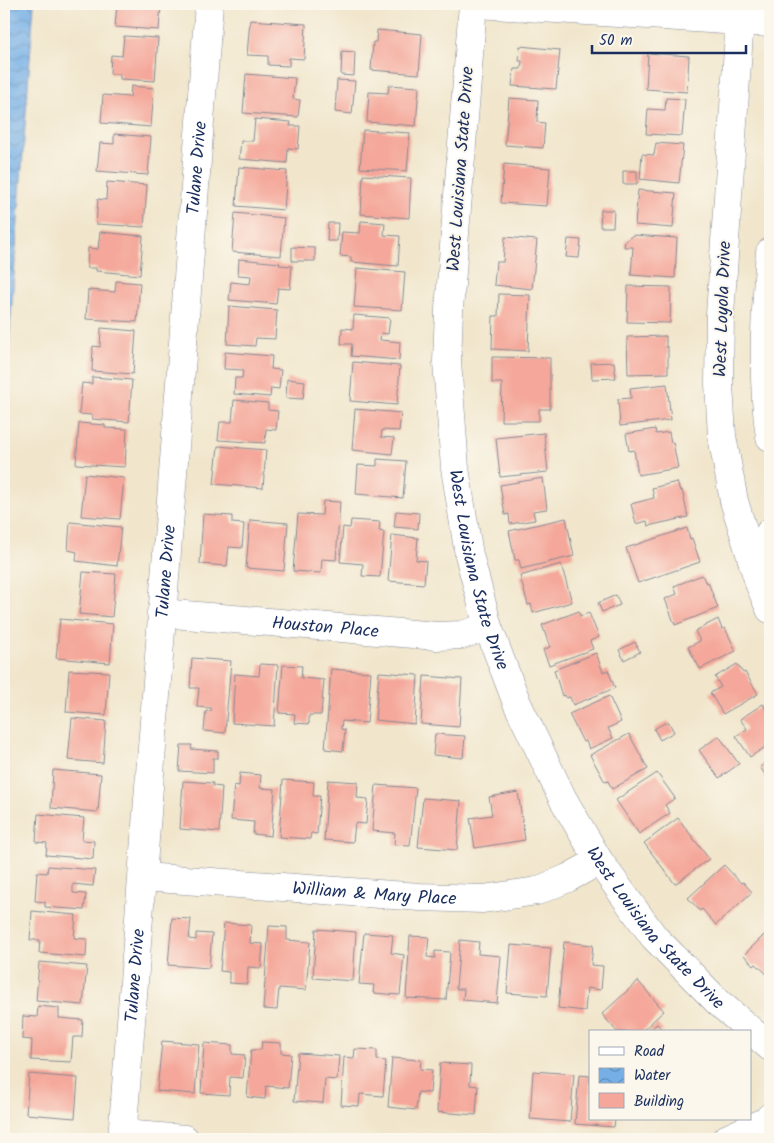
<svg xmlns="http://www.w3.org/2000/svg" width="774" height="1143" font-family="Kalam,sans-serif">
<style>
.water{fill:url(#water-waves);stroke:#486fa2}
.building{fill:#f4a79a}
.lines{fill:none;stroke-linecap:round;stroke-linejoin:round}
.minor-casing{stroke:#868a95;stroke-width:29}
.minor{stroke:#fff;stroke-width:28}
.labels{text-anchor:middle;stroke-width:4;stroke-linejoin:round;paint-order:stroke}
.street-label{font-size:18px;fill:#1b2f5e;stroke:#fbf7ec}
</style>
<defs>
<pattern id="water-waves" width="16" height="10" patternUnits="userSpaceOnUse" patternTransform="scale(1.25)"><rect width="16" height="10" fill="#75afe6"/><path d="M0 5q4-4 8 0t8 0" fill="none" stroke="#5f8fbe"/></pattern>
</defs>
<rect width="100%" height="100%" fill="#fbf7ec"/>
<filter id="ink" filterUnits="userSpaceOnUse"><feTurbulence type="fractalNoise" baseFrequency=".02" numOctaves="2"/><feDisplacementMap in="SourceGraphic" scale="10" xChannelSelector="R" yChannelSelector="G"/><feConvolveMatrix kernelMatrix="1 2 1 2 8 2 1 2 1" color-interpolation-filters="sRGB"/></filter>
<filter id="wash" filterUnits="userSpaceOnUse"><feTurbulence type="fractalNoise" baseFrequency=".0096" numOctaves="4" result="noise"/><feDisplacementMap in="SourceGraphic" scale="20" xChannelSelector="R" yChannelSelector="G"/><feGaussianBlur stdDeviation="1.12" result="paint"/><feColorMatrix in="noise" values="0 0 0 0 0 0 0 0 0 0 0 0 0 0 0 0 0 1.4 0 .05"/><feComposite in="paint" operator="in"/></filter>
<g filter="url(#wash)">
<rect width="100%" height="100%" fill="#f1e6cc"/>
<!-- water -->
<path class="water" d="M4 4H34L4 410Z"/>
<g id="blocks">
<!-- building -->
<path class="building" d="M117 4H161L159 30 115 27Z
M250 20 306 24 304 59 289 58V66L268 65V56L247 55Z
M377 30 422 34 419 74 371 70 373 42H376Z
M124 36 158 38 155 81 120 79V74H110L111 55 122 56Z
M520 46 560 50 556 89 512 86 514 69H521L522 61H519Z
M342 51 355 52 354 76 341 75Z
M648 53 689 56 687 92 646 89Z
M246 74 295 78 293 99 300 100 298 117 243 113Z
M337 80 355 81 352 114 335 112Z
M389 85 419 87 416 126 367 122 369 92 388 93Z
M131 86 154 88 151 127 101 123 103 95 130 97Z
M509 98 538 100 537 122 545 123 543 148 505 145Z
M666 98 685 99 682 136 646 134 648 109 665 110Z
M255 119 291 122 290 126H300L298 149 288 148 287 163 239 159 241 141H253Z
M363 130 410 133 407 171 360 168Z
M114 134 151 137 148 175 97 171 100 143 114 144Z
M656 143 683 145 679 183 640 179 642 154 654 155Z
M504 164 550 168 547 206 501 203Z
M239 167 287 171 284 210 236 206Z
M623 171H637V184H623Z
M363 175 411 178 409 218 361 214Z
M107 182 147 185 144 227 96 224 98 199 106 200Z
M638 190 676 193 673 228 635 225Z
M601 210H614L613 227H600Z
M235 213 284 218 281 256 232 252Z
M361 221 385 223 384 235 400 236 398 266 351 262V257L340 256 342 232 360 233Z
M328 223H338L337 241H327Z
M100 232 143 236 140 275 96 271V268H87L88 248 98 249Z
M633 235 677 238 675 278 631 275 633 247H624L625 241Z
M505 237 537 240 532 289 494 285 496 262H503Z
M568 239 581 240 579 258 566 257Z
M292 247 315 248V261H292Z
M239 259 280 263 279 265 292 266 290 289 278 288 276 304 229 300 231 282 250 284 251 276 238 275Z
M357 268 405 272 402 310 354 307Z
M116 281 140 283 137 322 86 319 88 290 115 292Z
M628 286 671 287 670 323 627 322Z
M499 294 530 295 528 351 492 349 493 316H498Z
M229 306 277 310 275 339 256 338 255 346 227 344Z
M354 315 390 318 388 334 381 333 380 340 400 342 399 360 351 356 352 344H341L342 328 353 329Z
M101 328 136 331 133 374 92 371 93 346 100 347Z
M666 336V347H668V373L628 374 627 337Z
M225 352 272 356 271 369 281 370 279 389 271 388 270 397 234 394 235 378H242L243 370 224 369Z
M492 357 550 358V409H539V421H501L502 383H492Z
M353 362 400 366 397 405 350 401Z
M614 362 616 378 592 379 591 363Z
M92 377 132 380 129 422 92 419V415L79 414 82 383 92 384Z
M287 379 305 381 303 399 286 398Z
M667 384 671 420 620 426 618 399 631 398 630 388Z
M234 400 268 403V410L278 411 276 430 266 429 265 443 218 440 220 422H232Z
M355 409 401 413 399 431 382 430 381 437 394 438 392 454 352 450Z
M79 423 105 425V428L127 429 125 467 76 464Z
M655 429 656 434 669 432 671 443 673 442 678 468 638 475 634 450 629 451 626 434Z
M544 433 548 472 500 477 496 438Z
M218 446 266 450 263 488 214 484Z
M377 459 406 461 403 498 356 494 358 465 377 466Z
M85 474 124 478 120 519 81 516Z
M543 478 547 509 533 511 535 520 510 524 509 514 505 515 500 485Z
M677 482 680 491 682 490 688 517 648 526 647 521 636 524 631 504 654 498 652 488Z
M323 501 340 502 336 560 322 559 321 573 293 571 298 514 322 515Z
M396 511 419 513 418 529 394 527Z
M203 514 232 516V523L244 524 242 548 229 547 227 566 200 564Z
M566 518 574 556 521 569 519 560H515L509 531Z
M250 520 288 523 284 571 246 568Z
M351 520 380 522 379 531 384 532 380 577 362 576 363 564 340 562 343 527 350 528Z
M70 522 121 527 117 566 76 561 77 552 68 550Z
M687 528 690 539 692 538 700 562 638 583 626 548Z
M392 535 418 538 416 560 426 561 424 584 388 581Z
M561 564 572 602 533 613 531 604 528 605 520 576Z
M83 572 116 574 112 617 79 614Z
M702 575 706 583 708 582 718 608 675 625 665 599 677 594 674 586Z
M616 595 620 605 602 612 598 603Z
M579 611 580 616 589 613 599 637 590 641 593 649 549 665 543 650 550 647 542 625Z
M60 619 113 624 110 663 56 658Z
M718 619 722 629 725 628 736 651 700 669 688 647 700 641 695 631Z
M635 642 640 652 624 660 619 650Z
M596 653 603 672 608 670 615 688 573 705 570 697 566 698 565 695 562 696 554 670Z
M192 658 231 661 225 733 204 731 206 711H211V708L197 707 199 688H190Z
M260 664 278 665 274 726 232 723 235 674 259 676Z
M737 664 743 673 745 672 758 694 723 714 710 693 721 687 715 677Z
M283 665 302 666 301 678 324 680 321 715H309V724L294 723 295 714 279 713Z
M331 669 371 672 367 723 342 721 341 729 345 730 343 751 325 749Z
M69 670 109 672 106 715 66 712Z
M379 672 418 675 415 724 375 720Z
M424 676 462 679 459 727 421 724Z
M609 696 621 722 608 728 613 738 589 749 586 741 583 742 569 714Z
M763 704 770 716V744L750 757 736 736 747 729 740 719Z
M72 718 106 721 103 763 68 760Z
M668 721 674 732 660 740 654 729Z
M435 734 465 736 463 758 433 755Z
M629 734 648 769 612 789 608 781 605 782 590 755Z
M719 736 739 764 719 778 699 750Z
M181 745H192L191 749 218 751V758H213V773L179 771Z
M770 759V782L760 767Z
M53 770 101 774 98 812 51 808Z
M240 773 261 775 260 788 275 789 271 836 253 834 254 822 231 820 234 785 239 786Z
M657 773 675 798 665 805 670 813 639 834 616 800Z
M283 780 314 782 313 796H320L317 834 311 833 310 839 279 837Z
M328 780 358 782 357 798 368 799 366 824 355 823 353 842 324 840Z
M183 781 213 783V786L222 787 219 832 180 829Z
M376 785 416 788 410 846 394 845 395 833 372 831Z
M518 792 525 840 475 848 470 818 492 815 489 797Z
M423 798 461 801 457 850 418 847Z
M38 814 84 818 82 840 94 841 93 859 46 855 47 843 36 842Z
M678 818 709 859 675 884 644 843Z
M724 865 741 883 743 882 752 892 716 925 702 909 700 911 688 898Z
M48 866 95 870 93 886 73 884V893L86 894 84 910 45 907V902L35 901 37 872 47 873Z
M32 911 76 915 74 938 87 939 86 957 39 953 40 940H30Z
M172 918 191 919 189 939 196 940V933L212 934 209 968 168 965Z
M224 923 251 925 250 943 263 944 261 968 248 967 247 984 229 983V972L220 971Z
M269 926 287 927V940L310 942 306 990 279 988 277 1010 263 1009Z
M316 929 356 932 353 981 313 978Z
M770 929V972L768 975 756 964 754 966 744 955Z
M364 933 393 935 391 953 404 955 400 995 373 993 374 985 359 984Z
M410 936 429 937 427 957 435 958V951L450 952 446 1000 406 998Z
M460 940 479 942 478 954 501 956 497 1003 463 1000 464 989H456Z
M564 942 593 945 591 965 603 966 601 990 587 988 585 1011 558 1008Z
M511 945 551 948 547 996 507 993Z
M39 962 87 966 83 1005 36 1001Z
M638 981 664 1011 641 1032H617L602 1014Z
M38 1006 59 1008V1018L83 1020 82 1037H73L71 1062 31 1060 32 1040 22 1039 23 1016 37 1017Z
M657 1024 664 1032H648Z
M162 1041 199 1044 195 1094 157 1091Z
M262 1042 281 1043V1053L291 1054 288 1088 266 1086 265 1099 247 1097 251 1050H261Z
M204 1043 232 1045V1054L245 1055 243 1078 230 1077 229 1095 201 1093Z
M355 1049 377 1050V1060L386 1061 383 1096 360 1094 359 1106 341 1105 344 1057 354 1058Z
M298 1053 339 1056 337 1080 325 1079 323 1103 294 1101Z
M392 1058 421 1060 420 1069 432 1070 430 1093 418 1092 416 1110 388 1107Z
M440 1063 471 1065 470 1085 478 1086 476 1115 437 1112Z
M533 1071 574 1074 570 1122 530 1119Z
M29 1074 78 1078 75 1118 26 1114Z
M579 1075 590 1076V1119H615L614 1127 575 1124Z"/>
</g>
</g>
<g filter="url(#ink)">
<use href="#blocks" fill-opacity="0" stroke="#868a95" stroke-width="1"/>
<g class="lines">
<defs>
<g id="minor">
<path id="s1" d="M473 4 449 310 447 362 455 468 469 555 488 627 517 703 563 799 599 861 654 937 719 1003 770 1047"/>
<path d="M478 4 770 23"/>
<path d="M741 4 720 315 719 384 722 436 734 501 759 583 770 609"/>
<path d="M770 252C765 314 761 376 770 437"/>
<path d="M753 563 770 532"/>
<path id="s2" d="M161 613 437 636 462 635 488 627"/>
<path id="s3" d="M143 877 420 897 483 899 537 891 568 878 599 861"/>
<path d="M123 1134 185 1139"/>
<path id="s4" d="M122 1139 209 4"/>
<path d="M726 1139 766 1121 770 1117"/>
</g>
</defs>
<!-- minor casing -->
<use href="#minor" class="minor-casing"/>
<!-- minor -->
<use href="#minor" class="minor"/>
</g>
</g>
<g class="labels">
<!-- street labels -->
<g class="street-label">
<text dy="6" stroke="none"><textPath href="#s4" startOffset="974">Tulane Drive</textPath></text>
<text transform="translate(460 169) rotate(-86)" y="6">West Louisiana State Drive</text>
<text transform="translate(722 309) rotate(-88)" y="6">West Loyola Drive</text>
<text dy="6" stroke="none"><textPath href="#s1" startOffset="570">West Louisiana State Drive</textPath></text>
<text dy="6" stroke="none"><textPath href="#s4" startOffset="569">Tulane Drive</textPath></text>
<text dy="6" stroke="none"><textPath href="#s2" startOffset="165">Houston Place</textPath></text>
<text dy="6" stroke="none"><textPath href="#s3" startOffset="232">William &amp; Mary Place</textPath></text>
<text dy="6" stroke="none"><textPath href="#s1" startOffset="975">West Louisiana State Drive</textPath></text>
<text dy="6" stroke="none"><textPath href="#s4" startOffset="164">Tulane Drive</textPath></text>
</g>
</g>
<!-- margin -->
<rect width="774" height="1143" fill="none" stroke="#fbf7ec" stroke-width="20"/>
<!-- legend -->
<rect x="589" y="1030" width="162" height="90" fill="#fbf7ec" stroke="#a1a7b3"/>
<rect x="599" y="1047" width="25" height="8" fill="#ffffff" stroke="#a1a7b3"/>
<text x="634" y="1056" font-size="15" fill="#1b2f5e">Road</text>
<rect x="599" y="1068" width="25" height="15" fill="url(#water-waves)" stroke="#a1a7b3"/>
<text x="634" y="1080" font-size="15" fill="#1b2f5e">Water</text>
<rect x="599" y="1093" width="25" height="15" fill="#f4a79a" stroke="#a1a7b3"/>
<text x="634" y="1106" font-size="15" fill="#1b2f5e">Building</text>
<!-- scale -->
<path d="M592 45v8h154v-8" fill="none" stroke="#1b2f5e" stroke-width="2.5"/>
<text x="599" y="45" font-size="15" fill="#1b2f5e" stroke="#fbf7ec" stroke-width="4" paint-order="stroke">50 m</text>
</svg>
